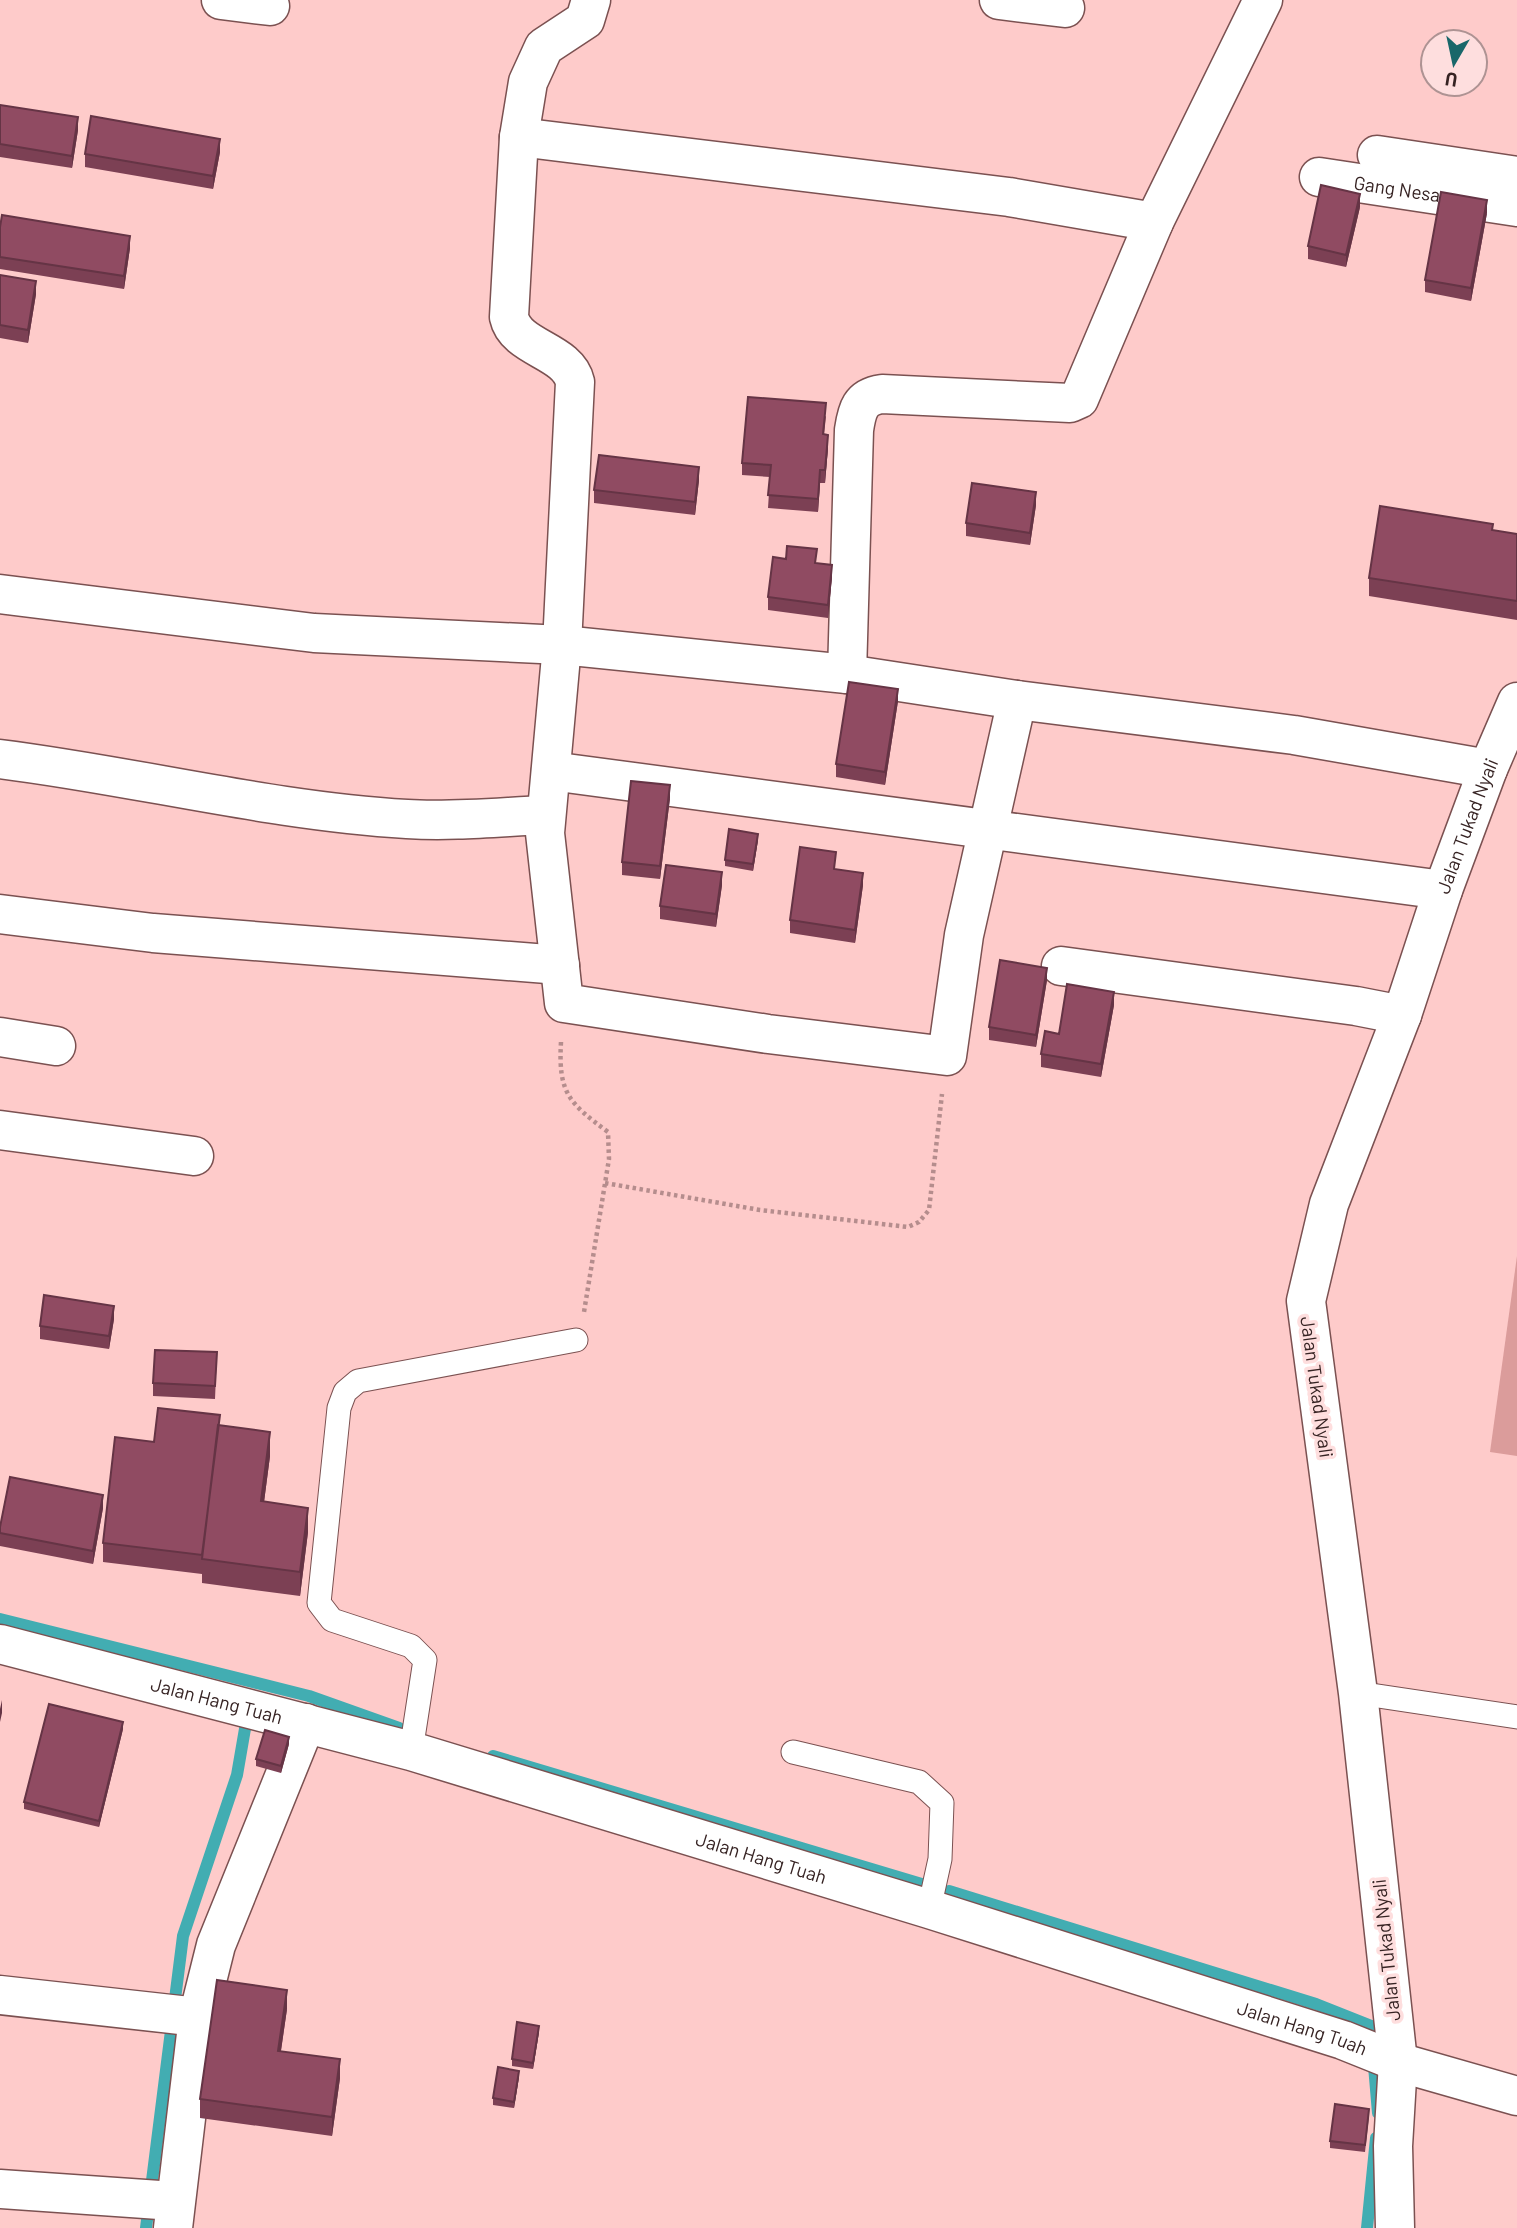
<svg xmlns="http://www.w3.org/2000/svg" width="1517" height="2228" font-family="Barlow,sans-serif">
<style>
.green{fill:#db9c9b}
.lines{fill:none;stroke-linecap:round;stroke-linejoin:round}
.stream{stroke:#42adb2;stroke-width:12}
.lane-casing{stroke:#7b5151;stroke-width:25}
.street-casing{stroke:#7b5151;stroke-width:41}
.secondary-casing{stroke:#7b5151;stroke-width:41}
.path{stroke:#b58d8d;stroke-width:4.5;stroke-dasharray:3.5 3.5;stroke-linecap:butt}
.lane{stroke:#fff;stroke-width:23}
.street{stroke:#fff;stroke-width:38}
.secondary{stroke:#fff;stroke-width:38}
.wall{fill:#7c4054}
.shaded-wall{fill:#653445}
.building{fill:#904b62;stroke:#653445;stroke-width:2}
.labels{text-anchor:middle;stroke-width:7;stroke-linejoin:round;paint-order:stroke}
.street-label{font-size:19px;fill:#362323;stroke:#fedede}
</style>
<rect width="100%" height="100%" fill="#fecbca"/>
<!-- green -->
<path class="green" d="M1517 1256V1456L1490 1452Z"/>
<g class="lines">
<!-- stream -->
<path class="stream" d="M0 1619 309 1696 399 1728
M493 1756 925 1885
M949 1891 1316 2004 1374 2027
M1374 2066 1378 2113
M146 2228 183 1936 237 1775 246 1723
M1367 2228 1376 2138"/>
<defs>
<path id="lane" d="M1358 1693 1517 1717
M411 1751 425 1660 411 1646 332 1620 319 1603 339 1408 345 1392 358 1381 576 1340
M793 1752 919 1782 942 1803 940 1859 929 1909"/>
<g id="street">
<path d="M221 0 270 6"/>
<path d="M591 0 585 20 544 47 528 82 519 137 509 317C516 349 568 350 575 382L562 645 545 833 564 1003 768 1034 947 1056 964 935 1017 700"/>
<path d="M999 0 1065 8"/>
<path d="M519 137 1009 197 1154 222"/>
<path d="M1377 155 1517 176"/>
<path id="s1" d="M1319 177 1517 207"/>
<path d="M0 594 314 633 562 645 847 674 1017 700 1294 735 1488 769"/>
<path d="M847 674 854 430C857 410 860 397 882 394L1070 403 1079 399 1154 222 1263 0"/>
<path d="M0 759C136 776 270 811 407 819 452 822 500 817 545 815"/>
<path d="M551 771 1443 890"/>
<path d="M0 914 153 933 560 965"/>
<path d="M1061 966 1356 1006 1402 1015"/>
<path d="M0 1037 56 1046"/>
<path d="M0 1130 194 1156"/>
<path d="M0 1995 198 2017"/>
<path d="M0 2189 174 2201"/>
<path d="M173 2228 198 2017 216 1945 306 1723"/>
</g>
<g id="secondary">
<path id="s2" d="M0 1644 411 1751 929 1909 1343 2040 1398 2062 1517 2096"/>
<path id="s3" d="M1395 2228 1393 2146 1398 2062 1358 1693 1306 1301 1329 1204 1402 1015 1443 890 1488 769 1517 702"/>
</g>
</defs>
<!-- lane casing -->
<use href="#lane" class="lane-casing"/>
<!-- street casing -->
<use href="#street" class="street-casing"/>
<!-- secondary casing -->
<use href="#secondary" class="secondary-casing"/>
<!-- path -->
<path class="path" d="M561 1042C558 1093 569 1103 608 1132L609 1159 584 1312
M605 1183 760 1210 908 1227 919 1222 929 1210 942 1094"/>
<!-- lane -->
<use href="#lane" class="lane"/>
<!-- street -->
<use href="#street" class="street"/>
<!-- secondary -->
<use href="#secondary" class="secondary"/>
</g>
<!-- wall -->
<path class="wall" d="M0 105 78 130 72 168 0 157Z
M220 152 213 189 85 167V154Z
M1360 207 1346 267 1308 259V246Z
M1487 213 1471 301 1425 292V280Z
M0 227 130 248 124 289 0 269Z
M0 275 36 294 28 343 0 338Z
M826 416 824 435 828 448 825 483H820L818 512 768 508 770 477 742 475V463Z
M699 480 695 515 594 503V490Z
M1036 505 1030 545 966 536V523Z
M1517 534V620L1369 596V578Z
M817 563 832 577 828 618 768 610V597Z
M898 701 885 785 836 777V764Z
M670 798 660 879 622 875V862Z
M758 840 753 871 725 866V860Z
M722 885 716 927 660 919V906Z
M863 885 855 943 790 933V920Z
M1047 980 1036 1047 989 1040V1027Z
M1114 1005 1101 1077 1041 1067V1054L1059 1034Z
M114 1319 109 1349 40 1339V1326Z
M217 1352 215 1399 153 1396V1383Z
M220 1425 270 1456 264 1502 308 1532 300 1596 202 1583V1574L103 1562V1543Z
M103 1508 93 1564 0 1546V1527Z
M123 1729 99 1827 24 1809V1802Z
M289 1744 281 1773 256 1766V1759Z
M287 2009 281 2051 340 2078 332 2136 200 2118V2099Z
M539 2032 533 2069 512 2066V2059Z
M519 2077 514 2108 493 2105V2098Z
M1369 2116 1365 2152 1330 2148V2141Z"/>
<!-- shaded-wall -->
<path class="shaded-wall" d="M78 117V130L72 168V156Z
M220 139V152L213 189V176Z
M1360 194V207L1346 267V255Z
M1487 200V213L1471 301V288Z
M130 236V248L124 289V276Z
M36 281V294L28 343V330Z
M828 435V448L825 483V470Z
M699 467V480L695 515V502Z
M820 470V483L818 512V499Z
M1036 492V505L1030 545V533Z
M832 565V577L828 618V605Z
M898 689V701L885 785V772Z
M670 785V798L660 879V866Z
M758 834V840L753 871V864Z
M722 872V885L716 927V914Z
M863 873V885L855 943V930Z
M1047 968V980L1036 1047V1035Z
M1114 992V1005L1101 1077V1064Z
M114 1306V1319L109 1349V1336Z
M270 1432V1456L261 1525V1501Z
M103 1495V1508L93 1564V1551Z
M308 1508V1532L300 1596V1572Z
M2 1700V1713L0 1722V1709Z
M123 1722V1729L99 1827V1821Z
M289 1737V1744L281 1773V1766Z
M287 1990V2009L278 2070V2051Z
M539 2026V2032L533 2069V2063Z
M340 2059V2078L332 2136V2117Z
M519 2071V2077L514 2108V2102Z"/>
<!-- building -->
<path class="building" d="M0 105 78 117 72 156 0 144Z
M91 116 220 139 213 176 85 154Z
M1321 185 1360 194 1346 255 1308 246Z
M1441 192 1487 200 1471 288 1425 280Z
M2 215 130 236 124 276 0 257V227Z
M0 275 36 281 28 330 0 325Z
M748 397 826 403 823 434 828 435 825 470H820L818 499 768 495 771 465 742 463Z
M599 455 699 467 695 502 594 490Z
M972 483 1036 492 1030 533 966 523Z
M1380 506 1493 524 1492 530 1517 534V601L1369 578Z
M787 546 817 549 815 563 832 565 828 605 768 597 773 557 786 559Z
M849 682 898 689 885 772 836 764Z
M631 781 670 785 660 866 622 862Z
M729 829 758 834 753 864 725 860Z
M800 847 836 852 834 869 863 873 855 930 790 920Z
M666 865 722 872 716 914 660 906Z
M1000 960 1047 968 1036 1035 989 1027Z
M1067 984 1114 992 1101 1064 1041 1054 1045 1031 1059 1034Z
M44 1295 114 1306 109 1336 40 1326Z
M155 1350 217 1352 215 1386 153 1383Z
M158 1408 220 1415 202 1555 103 1543 115 1437 154 1442Z
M218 1425 270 1432 261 1501 308 1508 300 1572 202 1559Z
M10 1477 103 1495 93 1551 0 1533V1527Z
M49 1704 123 1722 99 1821 24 1802Z
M265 1730 289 1737 281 1766 256 1759Z
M217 1980 287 1990 278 2051 340 2059 332 2117 200 2099Z
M517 2022 539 2026 533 2063 512 2059Z
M498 2067 519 2071 514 2102 493 2098Z
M1335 2104 1369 2109 1365 2145 1330 2141Z"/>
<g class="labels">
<!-- street labels -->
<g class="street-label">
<text dy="7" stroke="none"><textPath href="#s1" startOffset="79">Gang Nesa</textPath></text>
<text dy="7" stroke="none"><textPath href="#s3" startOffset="1435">Jalan Tukad Nyali</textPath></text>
<text transform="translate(1317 1387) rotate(82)" y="7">Jalan Tukad Nyali</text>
<text dy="7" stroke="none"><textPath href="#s2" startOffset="224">Jalan Hang Tuah</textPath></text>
<text dy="7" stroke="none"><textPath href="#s2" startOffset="791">Jalan Hang Tuah</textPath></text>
<text transform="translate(1386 1950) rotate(-96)" y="7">Jalan Tukad Nyali</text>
<text dy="7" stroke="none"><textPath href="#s2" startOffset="1358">Jalan Hang Tuah</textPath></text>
</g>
</g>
<!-- north arrow -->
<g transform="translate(1454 63) rotate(189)"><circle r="33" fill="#fedede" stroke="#ae9393" stroke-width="2"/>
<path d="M0-5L12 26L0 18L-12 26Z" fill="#19676a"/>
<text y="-10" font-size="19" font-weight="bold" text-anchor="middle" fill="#362323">U</text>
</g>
</svg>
